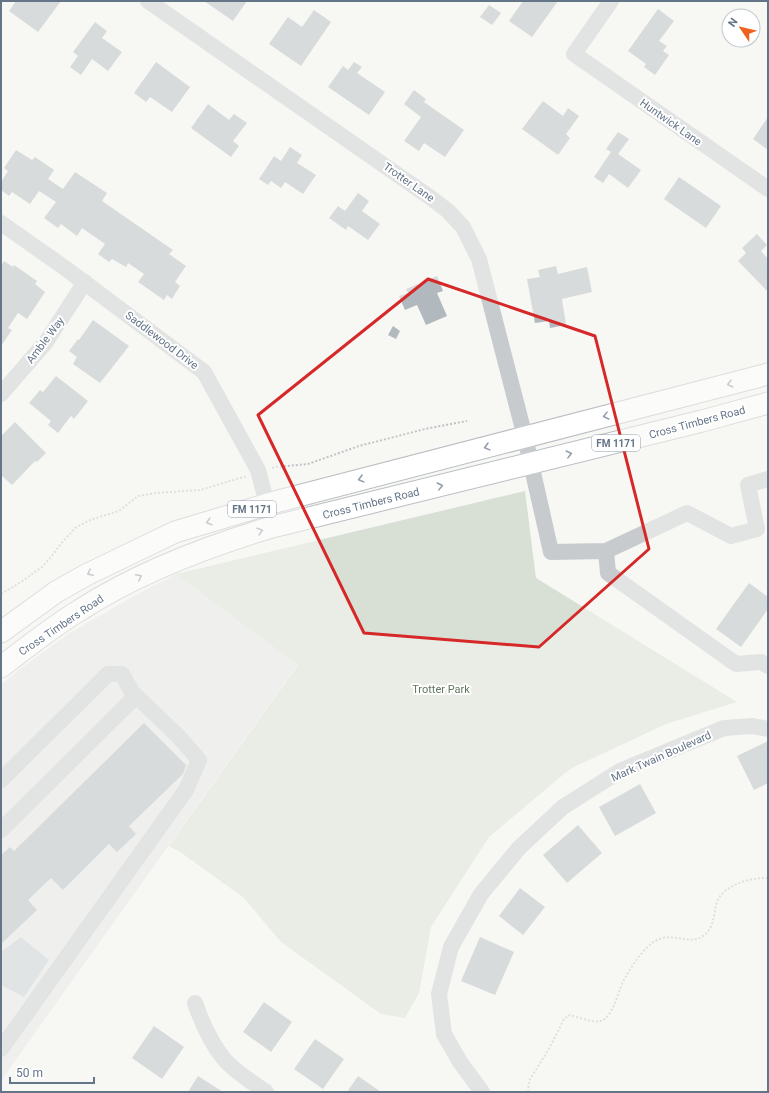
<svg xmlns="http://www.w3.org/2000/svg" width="769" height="1093" font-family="Roboto,sans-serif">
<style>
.built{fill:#e5e6e5}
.green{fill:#d8e0d5}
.water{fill:#c3cdd3}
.building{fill:#b2b9be}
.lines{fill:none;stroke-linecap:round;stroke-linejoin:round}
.major-casing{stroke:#babec2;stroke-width:23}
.path{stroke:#c0c2c5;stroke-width:2;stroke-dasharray:2 2;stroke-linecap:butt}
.minor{stroke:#c7cbce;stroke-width:16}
.major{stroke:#fff;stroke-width:21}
.oneway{stroke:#929eab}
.marked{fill:none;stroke:#d62828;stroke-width:3;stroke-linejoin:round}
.labels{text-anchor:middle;stroke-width:4;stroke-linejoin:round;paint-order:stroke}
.shield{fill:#fff;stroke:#929eab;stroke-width:1}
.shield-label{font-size:10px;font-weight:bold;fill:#647587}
.street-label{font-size:11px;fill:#647587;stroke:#fff}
.park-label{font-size:11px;fill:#637960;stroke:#fff}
</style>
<rect width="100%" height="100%" fill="#f7f7f4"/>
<!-- built -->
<path class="built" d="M176 574 246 624 301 660 1 1081V685L17 671 71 632 141 592Z"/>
<!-- green -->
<path class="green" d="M525 491 536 578 737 702 666 724 570 769 489 837 431 927 419 993 405 1018 381 1014 281 942 244 898 183 854 169 846 298 665 176 574Z"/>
<!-- water -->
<path class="water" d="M21 937 49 960 24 997 1 985V952Z"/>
<!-- building -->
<path class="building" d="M16 1H61L38 32 9 11Z
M204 1H247L233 21Z
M523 1H558L532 37 509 21Z
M489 5 501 13 492 25 480 17Z
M658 9 674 21 659 41 667 46 663 51 669 55 655 75 644 67 646 64 628 51Z
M314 10 331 22 301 66 269 44 288 17 302 27Z
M95 22 107 31 102 38 122 52 108 71 92 59 81 75 70 67 78 56 73 52Z
M156 62 190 87 172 112 150 97 146 102 134 93Z
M354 62 362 67 357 73 385 92 369 115 328 87 343 66 348 70Z
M414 90 426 99 424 102 464 130 445 157 424 143 419 151 404 141 421 117 404 104Z
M543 101 563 116 568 108 579 116 566 134 570 138 558 155 522 129Z
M208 104 229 120 234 114 247 123 233 141 239 146 231 157 191 128Z
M768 117V150L753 139Z
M618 132 629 139 618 154 641 170 628 188 609 174 603 183 594 177 611 152 606 149Z
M290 147 302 155 297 163 316 175 303 194 285 182 281 188 271 181 268 185 259 179 274 156 281 161Z
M16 150 32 160 35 157 54 170 48 179 63 189 75 172 107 193 102 201 173 250 169 254 186 266 175 282 180 286 172 299 167 295 164 300 138 282 144 274 128 263 126 267 112 259 109 262 98 254 105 244 82 228 77 236 61 224 58 228 44 218 56 202 39 191 30 204 12 192 9 196 1 190V182L8 171 4 168Z
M679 177 721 206 706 228 664 199Z
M358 193 369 201 362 211 380 224 368 240 348 226 346 230 329 218 338 206 345 211Z
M757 234 767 245 761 251 768 259V292L738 261 746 253 742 248Z
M4 261 13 267 14 265 37 281 35 284 45 292 27 319 18 313 8 328 12 330 1 346V266Z
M556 266 558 274 587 267 592 292 562 299 566 325 550 328 549 321 535 323 527 279 540 277 538 270Z
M437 276 443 291 437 293 447 316 426 325 417 305 405 310 399 296 408 293 406 289Z
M93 320 129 346 100 383 73 364 77 357 69 351 78 339 79 340Z
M393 326 400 331 396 339 388 335Z
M56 376 88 401 74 419 71 416 58 433 48 425 51 421 29 403 40 390 43 392Z
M15 422 46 453 37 462 35 461 12 485 1 475V436Z
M749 583 768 597V609L741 647 716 629Z
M144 723 186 765 183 774 129 826 136 834 117 852 109 844 63 890 51 878 28 900 37 910 1 944V855L10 847 14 851Z
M768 741V783L754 790 737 756Z
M640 784 656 813 615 836 599 807Z
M578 825 602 853 567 883 543 855Z
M520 888 545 907 523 935 499 916Z
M480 937 514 952 495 995 461 981Z
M264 1002 292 1022 271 1052 243 1032Z
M154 1026 184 1047 162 1079 132 1058Z
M315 1039 344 1059 323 1089 294 1069Z
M198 1076 223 1092H188Z
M358 1076 381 1092H347Z"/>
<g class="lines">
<defs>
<path id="major" d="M1 632 56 592 86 575 175 532 275 502 768 374
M1 667C27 647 52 627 80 610 139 572 205 547 272 527L702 421 768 403"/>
</defs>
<!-- major casing -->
<use href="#major" class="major-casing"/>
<!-- path -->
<path class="path" d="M272 468 276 467 308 464 359 446 425 429 467 421
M1 594 21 582 42 567 51 557 60 545 75 528 90 520 119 511 138 496 156 493 200 490 247 476
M528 1092 529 1081 550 1047 564 1019 570 1015C577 1017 593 1023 600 1021 614 1018 618 989 625 978 631 967 641 952 651 944 671 928 687 947 703 936 717 926 712 910 719 898 727 884 753 877 768 878"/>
<!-- minor -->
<path class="minor" d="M148 1 431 198 448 211 463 227 479 259 525 437 551 552 606 551 608 573 736 664 761 662 768 666
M611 1 574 54 768 189
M1 223 65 268 204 372 258 470 267 504
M1 394 46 342 85 282
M606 551 687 513 731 536 757 529 748 485 768 479
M1 780 108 674H122L132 692V700L1 830
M195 1003C202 1023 210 1042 224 1059 235 1072 252 1082 266 1092
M1 1049 186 790 199 760 179 737 132 692
M482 1092 460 1062 444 1034 439 994 451 947 481 894 519 848 563 807 620 771 724 728 752 726 768 729"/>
<!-- major -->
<use href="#major" class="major"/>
</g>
<!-- one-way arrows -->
<defs><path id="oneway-chevron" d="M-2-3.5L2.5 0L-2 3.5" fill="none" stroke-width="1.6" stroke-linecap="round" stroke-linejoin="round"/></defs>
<g class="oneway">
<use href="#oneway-chevron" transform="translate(730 384) rotate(166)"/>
<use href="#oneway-chevron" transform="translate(606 416) rotate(166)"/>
<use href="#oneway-chevron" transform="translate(487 447) rotate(165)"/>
<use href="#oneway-chevron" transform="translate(569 454) rotate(-14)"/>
<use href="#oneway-chevron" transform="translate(361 479) rotate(165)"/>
<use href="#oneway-chevron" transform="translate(440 486) rotate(-14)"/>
<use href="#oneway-chevron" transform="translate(209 522) rotate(163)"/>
<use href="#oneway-chevron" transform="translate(260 531) rotate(-16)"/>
<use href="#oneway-chevron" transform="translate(90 573) rotate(153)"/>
<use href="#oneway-chevron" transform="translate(139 577) rotate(-27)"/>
</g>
<!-- marked area -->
<path d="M0 0H769V1093H0ZM428 279 595 336 649 549 539 647 364 633 258 415Z" fill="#f7f7f4" fill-opacity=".55" fill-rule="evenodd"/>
<path class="marked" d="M428 279 595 336 649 549 539 647 364 633 258 415Z"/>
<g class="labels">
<!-- shield labels -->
<g class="shield">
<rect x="592" y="435" width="48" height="16" rx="3"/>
<rect x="228" y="501" width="48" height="16" rx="3"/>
</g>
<g class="shield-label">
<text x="616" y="447">FM 1171</text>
<text x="252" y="513">FM 1171</text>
</g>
<!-- street labels -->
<g class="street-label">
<text transform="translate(671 122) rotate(35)" y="4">Huntwick Lane</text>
<text transform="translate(409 182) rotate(35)" y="4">Trotter Lane</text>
<text transform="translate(45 340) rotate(-53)" y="4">Amble Way</text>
<text transform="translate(162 340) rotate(37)" y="4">Saddlewood Drive</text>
<text transform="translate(697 422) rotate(-15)" y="4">Cross Timbers Road</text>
<text transform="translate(371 503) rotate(-14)" y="4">Cross Timbers Road</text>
<text transform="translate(61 625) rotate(-34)" y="4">Cross Timbers Road</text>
<text transform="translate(661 756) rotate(-24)" y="4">Mark Twain Boulevard</text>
</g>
<!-- park labels -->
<g class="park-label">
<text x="441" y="693">Trotter Park</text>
</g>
</g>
<!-- border -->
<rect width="769" height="1093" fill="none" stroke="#647587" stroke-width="4"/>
<!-- north arrow -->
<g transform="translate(741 28) rotate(305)"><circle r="19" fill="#ffffff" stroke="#c1c8cf"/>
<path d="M0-3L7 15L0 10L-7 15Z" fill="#ee611e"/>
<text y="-6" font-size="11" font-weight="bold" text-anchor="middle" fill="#647587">N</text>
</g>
<!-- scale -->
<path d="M10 1077v6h84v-6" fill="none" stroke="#647587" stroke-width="2"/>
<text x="16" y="1077" font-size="12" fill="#647587" stroke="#ffffff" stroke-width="3" paint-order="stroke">50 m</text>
</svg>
